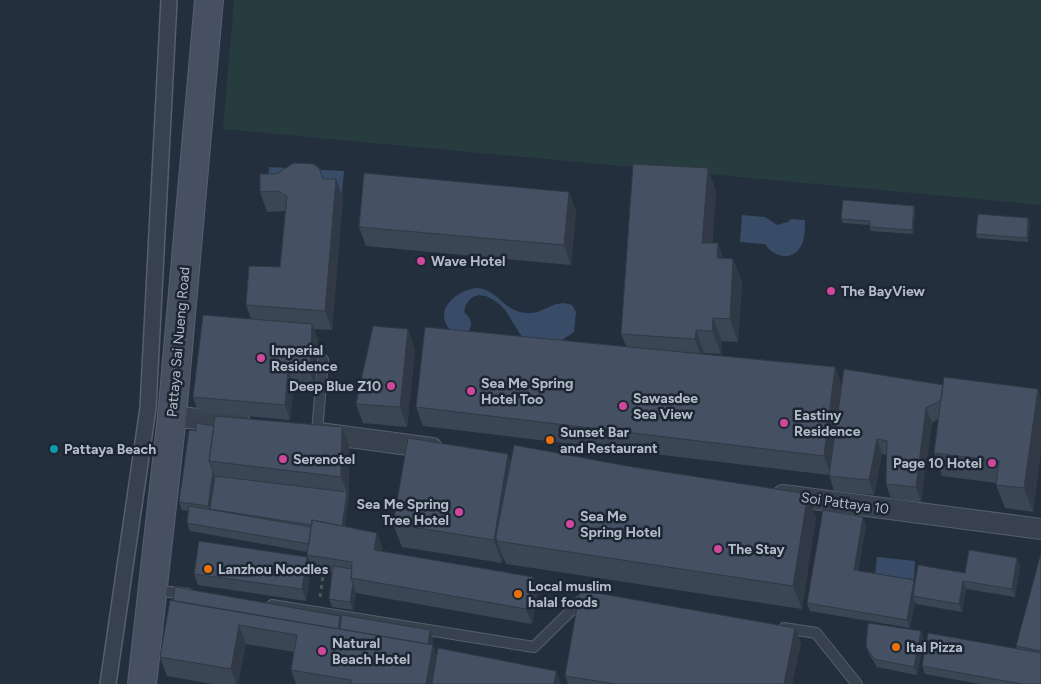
<svg xmlns="http://www.w3.org/2000/svg" width="1041" height="684" font-family="Figtree,sans-serif">
<style>
.green{fill:#263c3f}
.water{fill:#394c67}
.lines{fill:none;stroke-linecap:round;stroke-linejoin:round}
.service-casing{stroke:#565f6c;stroke-width:12}
.pedestrian-casing{stroke:#565f6c;stroke-width:18}
.minor-casing{stroke:#565f6c;stroke-width:22}
.secondary-casing{stroke:#565f6c;stroke-width:30}
.path{stroke:#44595c;stroke-width:3;stroke-dasharray:4 4;stroke-linecap:butt}
.service{stroke:#38414e;stroke-width:10}
.pedestrian{stroke:#38414e;stroke-width:15}
.minor{stroke:#38414e;stroke-width:20}
.secondary{stroke:#465061;stroke-width:28}
.wall{fill:#3b4654}
.shaded-wall{fill:#303945}
.building{fill:#455162;stroke:#303945}
.hotel-dot{fill:#d1479c;stroke:#1d2633;stroke-width:2}
.food-dot{fill:#e8710a;stroke:#1d2633;stroke-width:2}
.culture-dot{fill:#0f9aa8;stroke:#1d2633;stroke-width:2}
.labels{text-anchor:middle;stroke-width:5;stroke-linejoin:round;paint-order:stroke}
.poi-label{font-size:14px;font-weight:bold;fill:#b4bcc9;stroke:#1d2633;text-anchor:start}
.street-label{font-size:14px;fill:#b4bcc9;stroke:#1d2633}
</style>
<rect width="100%" height="100%" fill="#242f3e"/>
<!-- green -->
<path class="green" d="M234 0H1041V205L223 129Z"/>
<!-- water -->
<path class="water" d="M269 167 344 171 342 193H267Z
M742 215 765 217 777 225 788 222 791 219 805 220C805 228 805 237 802 244 794 262 774 258 765 244L740 242Z
M476 288C497 289 502 308 520 312 545 318 550 297 572 305L576 312 574 332 556 344 525 340C517 331 512 320 505 310 492 294 469 286 464 312 472 319 474 326 466 334L454 333C430 314 454 291 476 288Z
M877 557 915 561 914 579 875 576Z"/>
<g class="lines">
<defs>
<path id="service" d="M317 432 323 360
M153 590 188 594
M272 605 534 647 586 596
M784 628 816 633 857 684"/>
<path id="pedestrian" d="M108 684 148 408 169 0"/>
<path id="minor" d="M172 416 241 424
M319 433 432 448
M783 495 1041 529"/>
<path id="secondary" d="M142 684 172 416 209 0"/>
</defs>
<!-- service casing -->
<use href="#service" class="service-casing"/>
<!-- pedestrian casing -->
<use href="#pedestrian" class="pedestrian-casing"/>
<!-- minor casing -->
<use href="#minor" class="minor-casing"/>
<!-- secondary casing -->
<use href="#secondary" class="secondary-casing"/>
<!-- path -->
<path class="path" d="M320 597 324 569"/>
<!-- service -->
<use href="#service" class="service"/>
<!-- pedestrian -->
<use href="#pedestrian" class="pedestrian"/>
<!-- minor -->
<use href="#minor" class="minor"/>
<!-- secondary -->
<use href="#secondary" class="secondary"/>
</g>
<!-- wall -->
<path class="wall" d="M708 168 716 192 712 243H718L723 258 733 259 742 282 738 342 722 341 721 354 704 353V354L835 367 842 386 943 385 1041 398V450L1033 512 1005 508 996 485V483L942 476 934 453 938 419 932 423 921 502 891 499 886 484 887 455 882 454 874 495 834 491 829 475 423 426 416 407 626 346 621 334Z
M323 179H336L343 198 332 330 314 329 318 339 315 387 294 385 290 420 198 412 193 397 251 319 246 305 280 267 285 211 267 212 260 192Z
M914 206 915 210 913 234 871 231 870 227V225L843 223 841 219Z
M576 211 571 265 366 246 359 227Z
M1028 218 1030 222 1028 242 977 238 976 234Z
M415 349 407 427 363 423 356 404Z
M214 426 342 427 349 446V496L344 526 377 533 382 547V551L533 577 538 592 532 624 356 593V592L353 610 332 607 329 599 332 573 313 570 307 555 308 552 190 531 187 523 188 511 182 510 179 502 196 431Z
M510 462 816 517 802 609 506 564 503 557 502 563 402 547 393 524Z
M866 525 858 571 914 580 915 583 965 573 1020 566 1015 597 966 589 962 612 916 604 915 602 910 628 810 611 807 603Z
M1041 553V684H980L925 674 922 666 1017 649 1016 646Z
M307 557 311 569 306 601 198 585 194 574Z
M173 601 340 616 342 620 430 630 433 639 432 645H433L437 656 556 671 561 684H296L291 670 294 652 246 644 238 684H212L167 676 160 657Z
M795 628 801 643 792 684H568L565 676Z
M921 631 924 639 917 675 877 667 869 654 866 646Z"/>
<!-- shaded-wall -->
<path class="shaded-wall" d="M708 168 716 192 711 266 702 243Z
M336 179 343 198 332 330 325 311Z
M569 192 576 211 571 265 564 245Z
M914 206 915 210 913 234 912 230Z
M1028 218 1030 222 1028 242 1027 238Z
M718 243 726 267 717 258Z
M733 259 742 282 738 342 730 319Z
M713 318 722 341 721 354 712 331Z
M312 324 318 339 315 387 310 372Z
M408 329 415 349 407 427 400 407Z
M696 330 704 353 703 362 695 339Z
M835 367 842 386 831 475 824 456Z
M288 370 294 385 290 420 285 405Z
M1038 389 1041 398V450L1033 512 1024 488Z
M926 408 932 423 921 502 916 487Z
M342 427 349 446V496L344 533 342 529 347 492 341 477Z
M877 439 882 454 874 495 869 480Z
M508 454 516 478 497 541 503 557 502 563 494 540Z
M213 471 216 480 210 510 208 506Z
M808 494 816 517 802 609 793 586Z
M863 517 866 525 856 578 854 570Z
M377 533 382 547 379 564 374 550Z
M307 557 311 569 306 601 302 589Z
M1017 558 1020 566 1015 597 1012 589Z
M533 577 538 592 532 624 526 609Z
M914 580 917 588 913 596 915 602 910 628 907 620Z
M963 581 966 589 962 612 959 604Z
M353 584 356 592 353 610 350 602Z
M340 616 344 628 337 636Z
M239 625 246 644 238 684H236L231 669Z
M795 628 801 643 792 684H784Z
M430 630 433 639 429 662 426 654Z
M921 631 924 639 917 675 914 667Z
M433 645 440 664 437 684H426Z
M556 671 561 684H554Z"/>
<!-- building -->
<path class="building" d="M294 163 314 164 319 168 323 179H336L325 311 246 305 249 266 280 267 287 196 278 191 260 192V174H276Z
M633 164 708 168 702 243H718L717 258 733 259 730 319 713 318 712 331 696 330 695 339 621 334Z
M364 173 569 192 564 245 359 227Z
M843 200 914 206 912 230 870 227V221L841 219Z
M978 214 1028 218 1027 238 976 234Z
M203 315 312 324 310 372 288 370 285 405 193 397Z
M373 326 408 329 400 407 356 404Z
M425 327 835 367 824 456 416 407Z
M844 369 943 385 941 400 926 408 916 487 886 484 887 441 877 439 869 480 829 476Z
M944 377 1038 389 1024 488 996 485 999 461 934 453Z
M215 416 342 427 341 477 209 461Z
M196 423 214 426 209 461 213 471 208 506 179 502 189 430 196 431Z
M408 438 508 454 494 540 393 524Z
M514 445 627 466 808 494 793 586 497 541 496 536Z
M215 476 347 492 342 526 312 520V525L210 509Z
M189 506 311 527 309 544 187 523Z
M823 510 863 517 854 570 914 580 907 620 807 603Z
M312 520 377 533 374 550 533 577 526 609 351 578 352 562 307 555Z
M199 541 307 557 302 589 194 574Z
M969 550 1017 558 1012 589 963 581 959 604 913 596 918 565 965 573Z
M1041 553V651L1016 646Z
M333 566 352 569 351 578 353 584 350 602 329 599Z
M175 587 340 616 338 629 173 601Z
M580 590 795 628 784 684H616L565 676Z
M170 600 433 645 426 684H351V680L291 670 297 635 239 625 231 669 160 657Z
M342 615 430 630 428 644 340 629Z
M868 623 921 631 914 667 874 659 866 646Z
M928 633 1041 653V684H1022L922 666Z
M438 648 556 671 554 684H432Z"/>
<!-- markers -->
<g class="hotel-dot">
<circle cx="421" cy="261" r="5"/>
<circle cx="831" cy="291" r="5"/>
<circle cx="261" cy="358" r="5"/>
<circle cx="391" cy="386" r="5"/>
<circle cx="471" cy="391" r="5"/>
<circle cx="623" cy="406" r="5"/>
<circle cx="784" cy="423" r="5"/>
<circle cx="283" cy="459" r="5"/>
<circle cx="992" cy="463" r="5"/>
<circle cx="459" cy="512" r="5"/>
<circle cx="570" cy="524" r="5"/>
<circle cx="718" cy="549" r="5"/>
<circle cx="322" cy="651" r="5"/>
</g>
<g class="food-dot">
<circle cx="550" cy="440" r="5"/>
<circle cx="208" cy="569" r="5"/>
<circle cx="518" cy="594" r="5"/>
<circle cx="896" cy="647" r="5"/>
</g>
<circle class="culture-dot" cx="54" cy="449" r="5"/>
<g class="labels">
<!-- poi labels -->
<g class="poi-label">
<text x="431" y="266">Wave Hotel</text>
<text x="841" y="296">The BayView</text>
<text x="271" y="355">Imperial<tspan x="271" dy="16">Residence</tspan></text>
<text x="481" y="388">Sea Me Spring<tspan x="481" dy="16">Hotel Too</tspan></text>
<text x="381" y="391" text-anchor="end">Deep Blue Z10</text>
<text x="633" y="403">Sawasdee<tspan x="633" dy="16">Sea View</tspan></text>
<text x="794" y="420">Eastiny<tspan x="794" dy="16">Residence</tspan></text>
<text x="560" y="437">Sunset Bar<tspan x="560" dy="16">and Restaurant</tspan></text>
<text x="64" y="454">Pattaya Beach</text>
<text x="293" y="464">Serenotel</text>
<text x="982" y="468" text-anchor="end">Page 10 Hotel</text>
<text x="449" y="509" text-anchor="end">Sea Me Spring<tspan x="449" dy="16">Tree Hotel</tspan></text>
<text x="580" y="521">Sea Me<tspan x="580" dy="16">Spring Hotel</tspan></text>
<text x="728" y="554">The Stay</text>
<text x="218" y="574">Lanzhou Noodles</text>
<text x="528" y="591">Local muslim<tspan x="528" dy="16">halal foods</tspan></text>
<text x="332" y="648">Natural<tspan x="332" dy="16">Beach Hotel</tspan></text>
<text x="906" y="652">Ital Pizza</text>
</g>
<!-- street labels -->
<g class="street-label">
<text transform="translate(178 342) rotate(-85)" y="5">Pattaya Sai Nueng Road</text>
<text transform="translate(845 503) rotate(8)" y="5">Soi Pattaya 10</text>
</g>
</g>
</svg>
